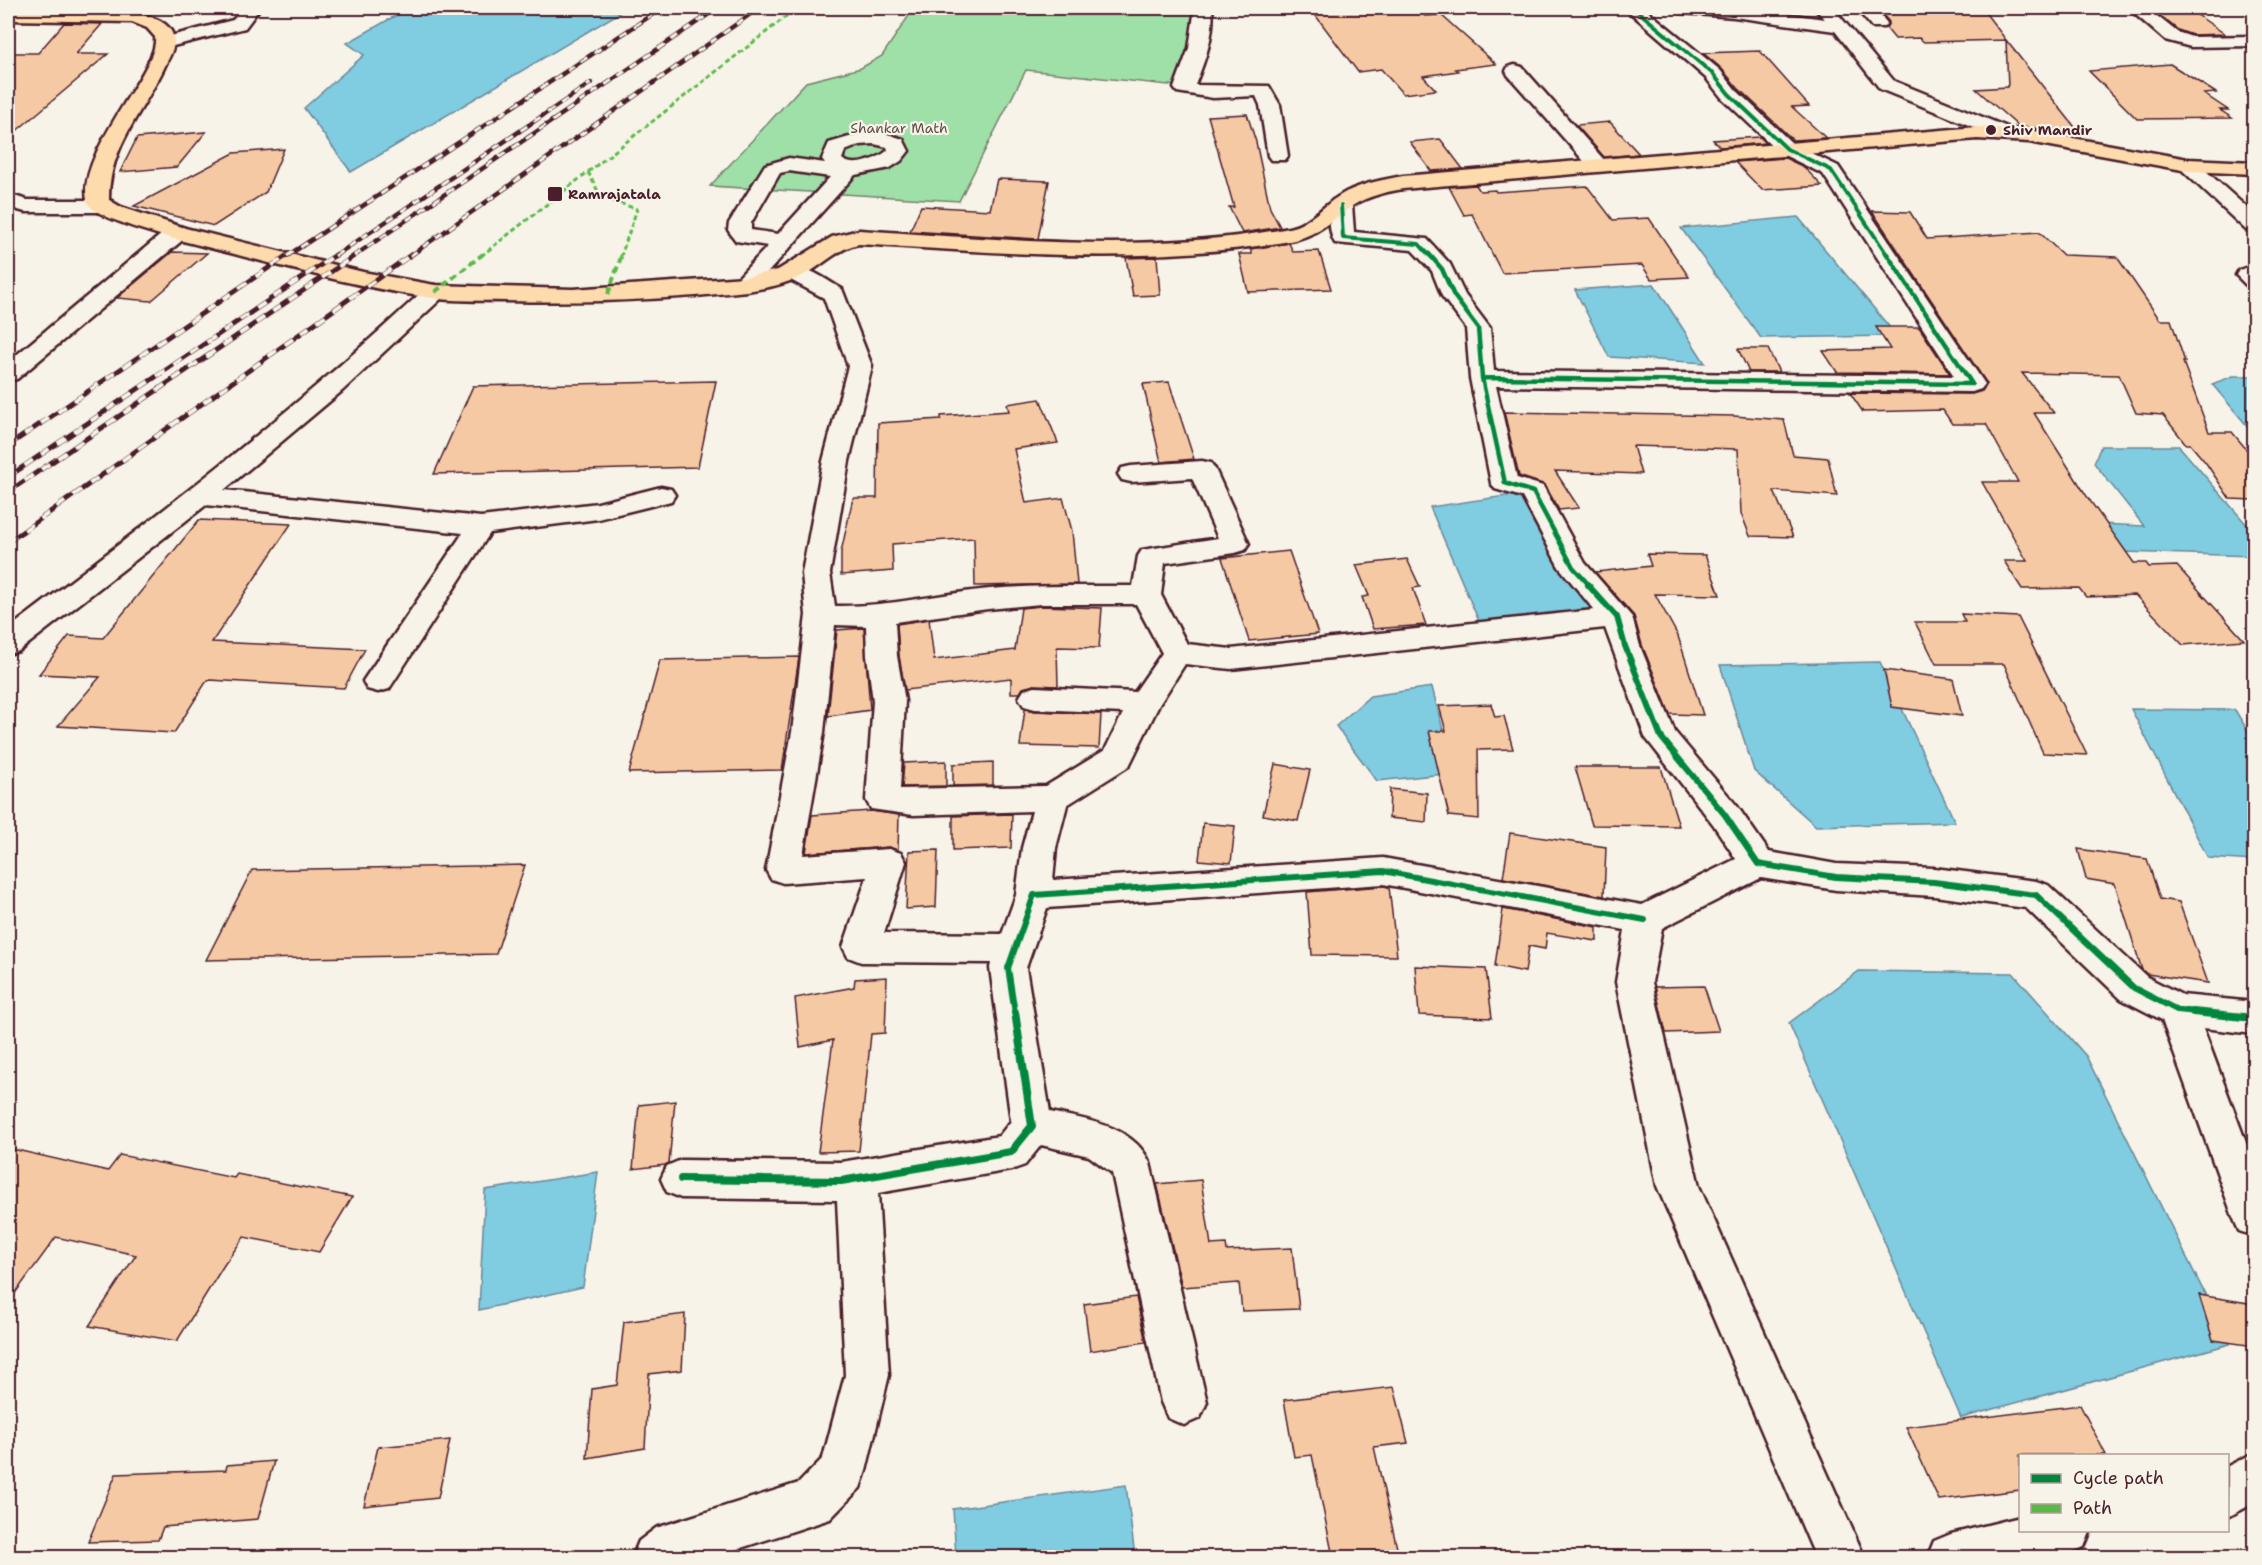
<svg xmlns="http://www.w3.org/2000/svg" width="2262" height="1565" font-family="'Shantell Sans',sans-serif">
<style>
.green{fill:#9fdfa8;stroke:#747f6a;stroke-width:1.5}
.water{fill:#80cce0;stroke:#6a8798;stroke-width:1.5}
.building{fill:#f6c9a5;stroke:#4a1f2b;stroke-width:1.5}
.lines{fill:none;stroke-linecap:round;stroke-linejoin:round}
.minor-casing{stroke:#4a1f2b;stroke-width:5}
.major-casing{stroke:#4a1f2b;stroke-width:5}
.minor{fill:#f7f3e8;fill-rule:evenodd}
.major{fill:#fedbac;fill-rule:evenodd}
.rail-far1-casing{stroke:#4a1f2b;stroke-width:4.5}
.rail-casing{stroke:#4a1f2b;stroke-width:5}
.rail-far1{stroke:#f7f3e8;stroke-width:3;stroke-dasharray:8;stroke-linecap:butt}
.rail{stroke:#f7f3e8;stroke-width:4;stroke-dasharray:10;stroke-linecap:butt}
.quiet-far1{stroke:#58b947;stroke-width:3;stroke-dasharray:5 3;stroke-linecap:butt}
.quiet{stroke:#58b947;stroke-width:4;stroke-dasharray:7 4;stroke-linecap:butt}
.cycleway-far3-casing{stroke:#f7f3e8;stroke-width:6}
.cycleway-far2-casing{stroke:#f7f3e8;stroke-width:8}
.cycleway-far1-casing{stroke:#f7f3e8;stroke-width:10}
.cycleway-casing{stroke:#f7f3e8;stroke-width:11}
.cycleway-far3{stroke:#00873e;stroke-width:4}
.cycleway-far2{stroke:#00873e;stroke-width:4.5}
.cycleway-far1{stroke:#00873e;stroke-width:6}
.cycleway{stroke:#00873e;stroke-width:8}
.poi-dot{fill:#4a1f2b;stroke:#f7f3e8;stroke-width:2}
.labels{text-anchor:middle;stroke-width:4.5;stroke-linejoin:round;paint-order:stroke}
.far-park-label{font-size:14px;fill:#5f4f4a;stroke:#f7f3e8}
.far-poi-label{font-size:14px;font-weight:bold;fill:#4a1f2b;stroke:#f7f3e8;text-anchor:start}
</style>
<rect width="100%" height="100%" fill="#f7f3e8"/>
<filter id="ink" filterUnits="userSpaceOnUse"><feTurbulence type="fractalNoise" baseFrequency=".0167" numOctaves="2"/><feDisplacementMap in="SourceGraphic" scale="12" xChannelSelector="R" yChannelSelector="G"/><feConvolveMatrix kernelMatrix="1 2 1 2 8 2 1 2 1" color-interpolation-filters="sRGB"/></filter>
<g filter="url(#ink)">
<!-- green -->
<path class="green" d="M914 8H1200L1178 86 1026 70 959 201 710 186 806 82 861 68 882 56Z"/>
<!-- water -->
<path class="water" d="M409 8H598L621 12 351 172 304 108 364 55 347 43Z
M1798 217 1897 336 1761 338 1681 228Z
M1654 284 1705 363 1609 357 1575 290Z
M2233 376H2254V434L2212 384Z
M2101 446H2179L2254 533V556L2122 552 2099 524 2144 526 2094 463Z
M1533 492 1573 567 1623 609 1481 626 1430 507Z
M1880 662 1955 822 1816 826 1754 771 1720 665Z
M1432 687 1454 773 1377 781 1336 726 1370 696Z
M2131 709 2235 710 2254 741V861L2208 858Z
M1859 971 2013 973 2086 1056 2230 1344 1961 1418 1789 1023Z
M598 1172 583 1287 479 1310 485 1190Z
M1126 1485 1135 1557H956L953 1509Z"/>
<!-- building -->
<path class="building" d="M1310 8H1417L1425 16 1441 15 1496 64 1455 69 1458 71 1423 76 1436 90 1403 94 1381 69 1358 72Z
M2150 8H2187L2225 34 2192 35 2178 30Z
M1878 9 1984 11 2006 40 1924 42 1919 38 1895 39 1886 28 1889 22Z
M64 23 102 24 76 54H108L8 138V53H38Z
M2006 40 2078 131 2019 127 1976 89 2008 87Z
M1760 51 1809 106 1792 107 1826 138 1793 140 1738 88 1721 68 1703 53Z
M2170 64 2216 93 2204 94 2228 110H2220L2232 118 2137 119 2089 71Z
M1247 114 1256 142 1270 208 1280 227 1242 233 1229 207H1234L1208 116Z
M1610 122 1639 154 1604 157 1576 125Z
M206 132 177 167 120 172 137 138Z
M1760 137 1766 143 1720 147 1713 140Z
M1440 139 1441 140 1463 169 1431 171 1410 142Z
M284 149 266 192 214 226 134 206 234 153Z
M1785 158 1804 167 1822 186 1762 190 1735 162Z
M997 179 1049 181 1038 239 910 231 921 206 990 210Z
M1476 185 1480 191 1495 190 1496 192 1587 186 1613 220 1649 218 1689 277 1651 279 1642 265 1502 273 1472 214 1464 215 1449 187Z
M1872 211 1910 212 1927 239 2039 232 2063 255 2117 257 2160 320H2171L2185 362H2183L2209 432H2232L2247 450H2254V500L2230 499 2206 463 2190 444H2186L2163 415 2136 413 2119 375 2022 373 2054 413H2034L2086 495 2134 563H2146L2149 567 2177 566 2244 640 2183 645 2135 595 2086 597 2079 588 2022 589 2004 561H2027L1982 482H2018L1986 424H1952L1943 410 1863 412 1850 393 1972 394 1982 391 1987 384Z
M1289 243 1293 252 1319 251 1331 289 1248 292 1239 254H1252L1250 249Z
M172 252 207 253 151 301 117 298Z
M1157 257 1160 295 1133 296 1126 258Z
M1876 327H1919L1950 374 1837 372 1823 351 1890 349Z
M1738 349H1768L1779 372H1749Z
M716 381 698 467 434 474 473 386Z
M1169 382 1194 459 1161 462 1143 384Z
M1040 399 1058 443 1014 449 1026 503 1063 498 1072 531 1077 584 975 586 974 538 892 544 893 571 841 575V552L853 498H877L878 423 941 419V416L1009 411 1007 404Z
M1504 412 1734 416 1784 420 1793 455 1828 458 1837 496 1774 491 1793 537 1750 536 1741 513 1738 449 1633 446 1641 474 1555 471 1579 508 1559 510 1545 485 1519 476Z
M199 520 291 524 212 642 365 649 344 688 210 680 206 682 174 733 58 726 100 677 39 674 69 636 103 638Z
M1289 551 1318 634 1249 641 1222 558Z
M1647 554 1705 555 1720 595 1655 594 1678 636 1703 715 1670 714 1642 645 1634 616 1595 572 1651 566Z
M1407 559 1420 587 1413 588 1426 625 1373 629 1362 597 1369 596 1356 565Z
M1041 606 1102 608 1099 648 1057 647 1058 686 1034 685 1023 688 1020 693H1011V678L905 690 899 656 897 624 929 619 934 660 1015 650 1021 608Z
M1961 614 2018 617 2087 755 2043 753 2004 664H1936L1915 622H1965Z
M864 628 870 710 828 716 837 630Z
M799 657 782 770 629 773 660 660Z
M1884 670 1953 679 1962 716 1892 707Z
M1491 704 1495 717 1504 716 1513 749 1478 750 1479 819 1449 816 1429 731H1446L1439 706Z
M1025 709 1035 711 1101 714 1099 748 1020 746Z
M946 761V786L902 787 904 763Z
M993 762V785L953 786V764Z
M1275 764 1310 770 1298 821 1263 815Z
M1575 767H1661L1679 826 1592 825Z
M1390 789 1427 793 1426 822 1389 818Z
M871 811 899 815 898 850 889 847 806 853 812 815Z
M1012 814 1011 848 953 850V816Z
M1203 823 1235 826 1231 863 1199 860Z
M1510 833 1606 847 1604 896 1503 878Z
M2078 849 2147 859 2160 899 2179 902 2208 983 2147 974 2142 970 2115 884 2086 879Z
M938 850 936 907 906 909 909 851Z
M525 865 496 954 206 960 252 870Z
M1383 886 1389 887 1397 956 1312 955 1307 892Z
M1503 909 1597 927V941L1547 933 1545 949 1529 946 1525 972 1495 966Z
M1415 966 1486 969 1492 1018 1419 1015Z
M887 977 885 1033 871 1034 859 1151 818 1152 833 1040 800 1047 795 998 854 987 855 979Z
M1704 986 1719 1031 1666 1033 1655 987Z
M675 1101 669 1163 665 1165 633 1169 639 1105Z
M8 1148 108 1171 120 1155 234 1178 237 1174 352 1197 319 1252 244 1237 224 1265 177 1341 89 1326 136 1255 56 1237 8 1303Z
M1201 1180 1211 1245 1226 1244 1227 1251 1292 1248 1299 1309 1242 1311 1239 1283 1182 1287 1157 1184Z
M2199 1295 2254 1304V1346L2213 1340Z
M1136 1297 1146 1342 1090 1351 1084 1304Z
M685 1314 682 1370 649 1374 645 1448 587 1458 592 1389 617 1385 624 1322Z
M1394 1387 1408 1443 1374 1447 1399 1557H1333L1312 1455 1294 1457 1284 1400Z
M2080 1405 2106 1455H2020V1490L1939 1500 1906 1427Z
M450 1440 438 1498 364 1506 378 1447Z
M274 1461 258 1519 163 1527 158 1540 88 1542 116 1474 226 1470 227 1465Z"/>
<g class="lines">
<defs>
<path id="minor" d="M242 8H260L245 28 165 48 159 47 156 43 159 39 233 20Z
M1195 8H1212C1215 33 1205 61 1195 85L1269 86 1280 105 1288 156 1285 160H1271L1268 156 1260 105 1256 96 1213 98 1177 92 1174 88 1189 48Z
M1625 8H1644L1720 70 1736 90 1794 145 1838 166 1985 384 1981 389 1972 392 1496 386 1517 478 1543 486 1585 563 1632 617 1640 646 1675 732 1737 806 1769 852 1836 864 1934 868 2036 881 2048 885 2147 977 2182 995 2254 1002V1034L2203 1028 2254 1164V1236L2239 1231 2233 1217 2162 1020 2121 999 2026 908 1934 896 1836 890 1761 878 1662 928 1652 982 1699 1186 1865 1558H1816L1657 1186 1616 982 1625 930 1383 884 1047 908 1026 968 1050 1112C1087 1120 1133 1125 1150 1163L1207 1402 1200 1418 1184 1425 1168 1418 1161 1402 1112 1173 1089 1156 1041 1145 1025 1165 1011 1170 878 1193 889 1375 866 1471 860 1488 830 1519 710 1558H632L639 1541 656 1528 799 1483 823 1458 845 1375 837 1200 681 1198 667 1192 661 1179 667 1166 681 1160 841 1162 999 1136 1011 1121 990 968 991 963 861 962 848 957 843 947 867 877 783 883 771 879 766 870 792 732 806 615 802 573 823 461 848 366 824 298 785 277 782 272 785 267C804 262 826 280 842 289L872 366 849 461 830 573 835 606C887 607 938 594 990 589 1038 585 1085 586 1133 586L1138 556 1142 550 1218 538 1192 478 1131 482 1122 480 1118 474 1122 468 1131 466 1202 461 1211 463 1215 469 1249 544 1245 550 1235 553 1165 563 1161 595 1187 644 1231 649 1594 610 1559 567 1522 497 1495 489 1491 483 1470 378 1466 328 1442 296 1432 271 1412 250 1335 243C1329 234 1327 209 1333 200L1341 199 1349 200 1352 205 1354 232 1427 239 1450 264 1465 295 1490 328 1494 371 1954 376 1823 174 1780 153 1722 98 1706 78ZM1041 604H1136L1162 653 1135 692 1035 687 1024 690 1019 698 1024 706 1035 709 1123 713 1105 750 1046 786 900 789 905 701 897 656 895 622 988 609ZM835 625 866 626 867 656 873 701 866 800 871 809 913 815 1032 811 1022 848 1016 895 1002 934 884 933 906 862 901 853 889 849 803 855 824 732ZM1605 628 1645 737 1713 824 1736 859 1642 905 1383 858 1053 880 1056 848 1067 805 1129 766 1159 705 1185 664 1231 669Z
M1674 8H1740L1825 19 1814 8H1833L1894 81 2012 129 2015 133 2012 137H1998L1880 89 1835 31 1734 17 1683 13 1677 12Z
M1856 8H1874L1887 23 1884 27H1872Z
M2128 8H2147L2177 32 2192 37 2254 36V46L2191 47 2165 40Z
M1515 65 1522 67 1605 161 1608 165 1605 169 1598 171 1591 169 1508 75 1506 71 1508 67Z
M866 132H881L903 139 909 151 901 161 890 168 855 175 753 289 745 291 737 289 733 284 737 279 768 246 736 241 728 230 729 223 765 165 789 158 825 163 822 159 829 143ZM874 144 887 147 888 150C878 159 854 169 842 159L845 151 860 145ZM789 171 830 177 778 234 751 230V223L780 173Z
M2188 159 2195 161 2254 214V231L2246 230 2181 169 2178 165 2181 161Z
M8 194 27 200H104L112 201 115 206 112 211 104 212H25L8 207Z
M177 226 185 228 188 233 185 238 17 379 8 381V362L169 228Z
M2254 265V287L2246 285 2236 275 2239 270Z
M435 285 443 287 447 292 443 297 342 391 224 490 481 517 598 503 661 487 671 489 675 495 671 501 598 519 490 533 389 689 378 692 367 689 363 681 463 533 206 505 19 651 8 654V629C152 520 295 411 427 287Z
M2254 1453V1503L2228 1517V1466Z
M2020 1517V1530H2091L2084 1547 2053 1558H1927L1934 1541 1951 1534Z"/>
<path id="major" d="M8 10C37 10 66 11 95 11 108 11 123 10 136 13 151 16 173 22 174 41 174 50 168 59 165 66 144 111 108 148 109 200L121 207 185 228 363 272 435 285 573 289 745 277 778 270 832 237 859 230C999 239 1150 255 1289 228 1309 224 1323 206 1339 196 1358 184 1381 180 1403 176L1977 127 2029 130 2188 159 2254 162V174L2188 171 2029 142 1977 139 1403 189C1385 192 1368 196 1352 206 1331 221 1316 236 1290 241 1148 266 1002 253 859 244 839 248 825 263 808 273 790 283 768 288 747 291 667 300 586 303 506 301 482 300 456 302 432 298 349 286 268 262 187 242 170 238 93 218 88 203 75 168 132 96 147 65 151 56 156 48 155 37L147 28 132 22 8 20Z"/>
</defs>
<!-- minor casing -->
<use href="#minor" class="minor-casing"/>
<!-- major casing -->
<use href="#major" class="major-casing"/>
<!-- minor -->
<use href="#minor" class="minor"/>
<!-- major -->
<use href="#major" class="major"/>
<defs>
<path id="rail-far1" d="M287 256 662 8
M335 256 591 83
M354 256 718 8
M410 256 759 8"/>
<path id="rail" d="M8 446 289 254
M8 477 337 254
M8 492 357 254
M8 542 412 254"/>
</defs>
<!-- rail-far1 casing -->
<use href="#rail-far1" class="rail-far1-casing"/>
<!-- rail casing -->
<use href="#rail" class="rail-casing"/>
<!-- rail-far1 -->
<use href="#rail-far1" class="rail-far1"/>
<!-- rail -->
<use href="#rail" class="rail"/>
<!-- quiet-far1 -->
<path class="quiet-far1" d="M588 172 601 197 637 209 621 256
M481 256 797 8"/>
<!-- quiet -->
<path class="quiet" d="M435 292 483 254
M608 294 622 254"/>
<defs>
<path id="cycleway-far3" d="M1634 8 1713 74 1729 94 1787 149 1831 170 1888 256
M1341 205 1343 238 1419 244 1430 256"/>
<path id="cycleway-far2" d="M1429 254 1442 269 1454 296 1478 328 1482 378 1505 483 1533 492 1573 567 1590 586
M1482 378 1972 384 1887 254"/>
<path id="cycleway-far1" d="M1588 585 1617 617 1625 646 1661 737 1725 815 1758 864 1836 877 1934 882 2036 895 2134 988 2177 1010 2207 1013
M1015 1013 1008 968 1034 895 1383 871 1645 920"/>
<path id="cycleway" d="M2193 1012 2254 1018
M681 1179 841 1181 1011 1152 1032 1126 1015 1012"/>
</defs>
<!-- cycleway-far3 casing -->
<use href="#cycleway-far3" class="cycleway-far3-casing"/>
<!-- cycleway-far2 casing -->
<use href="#cycleway-far2" class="cycleway-far2-casing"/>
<!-- cycleway-far1 casing -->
<use href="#cycleway-far1" class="cycleway-far1-casing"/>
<!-- cycleway casing -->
<use href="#cycleway" class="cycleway-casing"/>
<!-- cycleway-far3 -->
<use href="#cycleway-far3" class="cycleway-far3"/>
<!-- cycleway-far2 -->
<use href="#cycleway-far2" class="cycleway-far2"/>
<!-- cycleway-far1 -->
<use href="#cycleway-far1" class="cycleway-far1"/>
<!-- cycleway -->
<use href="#cycleway" class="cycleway"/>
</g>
</g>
<!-- markers -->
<g class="poi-dot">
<circle cx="1991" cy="130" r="6"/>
<rect x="547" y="186" width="16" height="16" rx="3"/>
</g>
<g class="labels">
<!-- far-park labels -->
<g class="far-park-label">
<text x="899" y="133">Shankar Math</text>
</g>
<!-- far-poi labels -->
<g class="far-poi-label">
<text x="2003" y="135">Shiv Mandir</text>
<text x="568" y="199">Ramrajatala</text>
</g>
</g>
<!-- margin -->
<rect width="2262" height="1565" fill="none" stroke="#f7f3e8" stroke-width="30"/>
<rect x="15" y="15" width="2232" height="1535" fill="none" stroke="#4a1f2b" stroke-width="2" filter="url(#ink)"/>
<!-- legend -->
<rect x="2019" y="1454" width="210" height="78" fill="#f7f3e8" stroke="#b29e9c" stroke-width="1.5"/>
<rect x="2031" y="1474" width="30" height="9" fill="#00873e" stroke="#b29e9c" stroke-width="1.5"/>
<text x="2073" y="1484" font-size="18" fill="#4a1f2b">Cycle path</text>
<rect x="2031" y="1504" width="30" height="9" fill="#58b947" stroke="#b29e9c" stroke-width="1.5"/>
<text x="2073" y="1514" font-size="18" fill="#4a1f2b">Path</text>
</svg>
